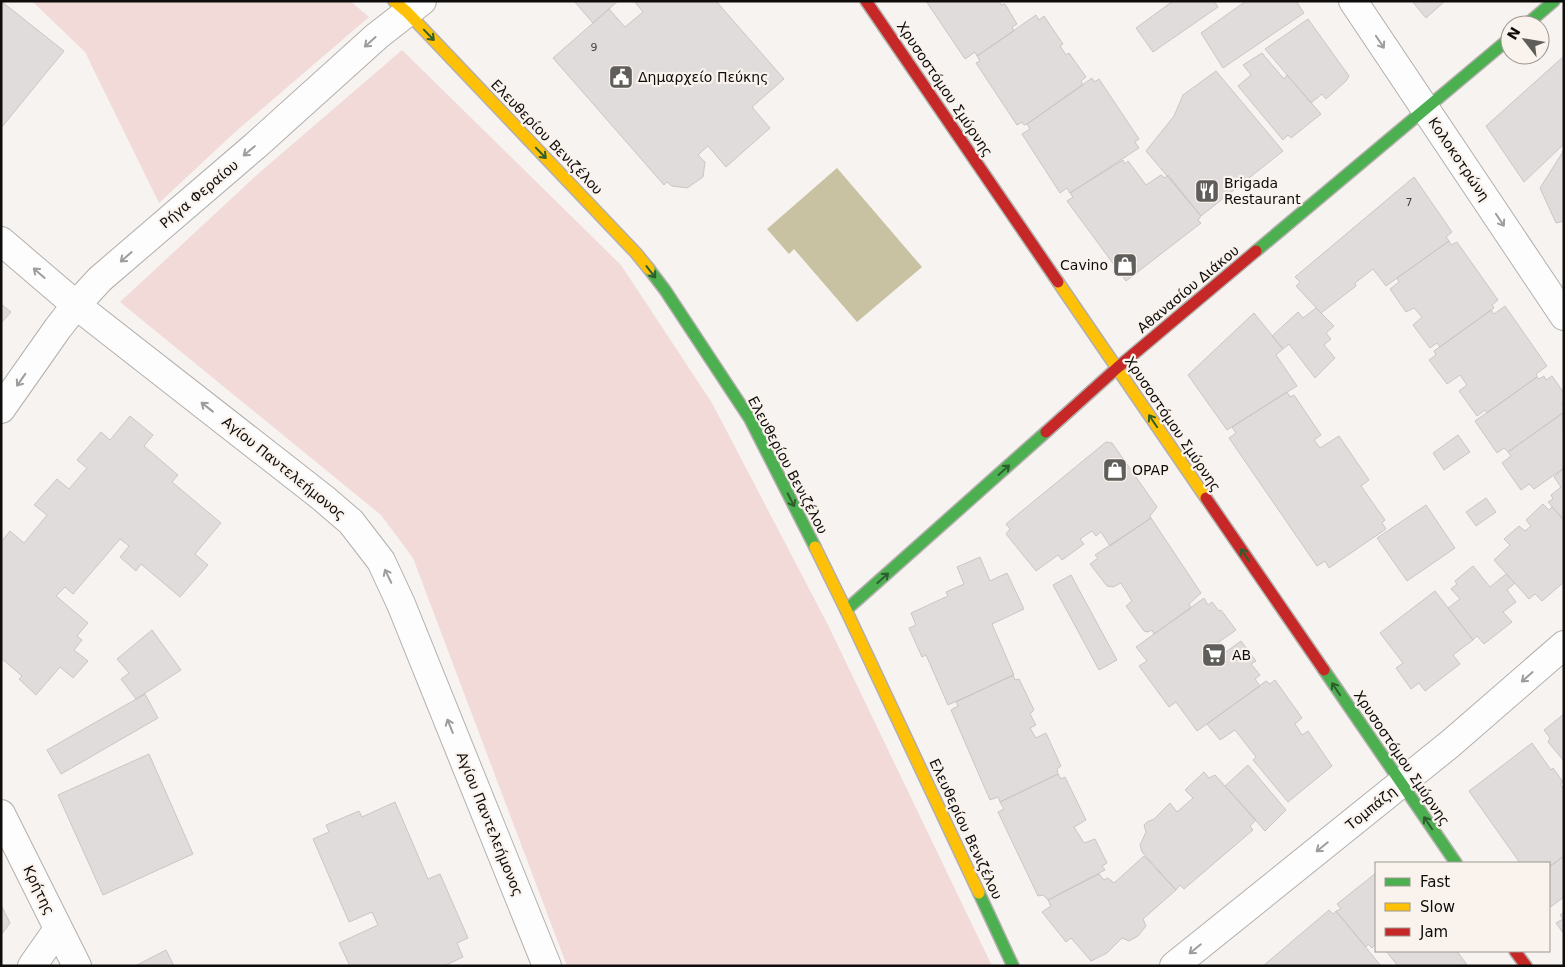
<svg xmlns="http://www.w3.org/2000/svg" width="1565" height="967" font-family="'DejaVu Sans',sans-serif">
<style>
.green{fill:#f2dad9}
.water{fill:#c8c1a2}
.building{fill:#e0dcdb;stroke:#c9c6c5}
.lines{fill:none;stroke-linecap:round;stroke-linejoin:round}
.street-casing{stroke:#b2afac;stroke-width:30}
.fast-casing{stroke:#b2afac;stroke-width:14}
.slow-casing{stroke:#b2afac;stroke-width:14}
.jam-casing{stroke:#b2afac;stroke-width:14}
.street{stroke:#fefdfd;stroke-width:28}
.fast{stroke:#4caf50;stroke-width:11}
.slow{stroke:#ffc107;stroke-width:11}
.jam{stroke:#c62828;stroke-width:11}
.oneway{stroke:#2e5e2e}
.oneway2{stroke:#9e9d9c}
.labels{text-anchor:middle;stroke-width:4.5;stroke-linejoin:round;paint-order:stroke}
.number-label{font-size:11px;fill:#43413f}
.poi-label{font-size:14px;fill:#0f0d0b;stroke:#faf3ed;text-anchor:start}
.street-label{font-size:14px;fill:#0f0d0b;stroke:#faf3ed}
</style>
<rect width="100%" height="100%" fill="#f7f3f0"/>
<!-- green -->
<path class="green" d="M32 1H350L369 17 234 133 159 203 85 52Z
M402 50 621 265 712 403 828 625 992 966H567L413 558 381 515 120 302 259 173Z"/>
<!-- water -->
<path class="water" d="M837 168 922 267 857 322 794 249 789 254 767 229Z"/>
<!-- building -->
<path class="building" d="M1 1 64 51 1 128Z
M574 1H618L593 23Z
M634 1H716L784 79 752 107 770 128 726 167 708 146 698 155 705 162 703 177 687 188 672 186 667 182 664 185 553 58 609 9 625 27 643 12Z
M926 1H999L1001 5 1005 4 1017 24 1012 27 1014 31 977 56 975 52 965 59Z
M1173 1H1214L1218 7 1153 52 1136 28Z
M1246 1H1296L1304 13 1223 68 1201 33Z
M1412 1H1445L1426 18Z
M1036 15 1039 20 1044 16 1063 44 1060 46 1066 55 1069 53 1086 77 1081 81 1083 85 1027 124 1024 125 1022 122 1017 125 976 63 980 61 977 56Z
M1308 19 1349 76 1346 81 1326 99 1322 94 1311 103 1265 49Z
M1262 53 1284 79 1287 75 1321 114 1291 138 1288 135 1283 140 1238 86 1251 75 1243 65Z
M1564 56V144L1524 182 1486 126Z
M1216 71 1283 151 1201 216 1146 151 1174 116 1183 95Z
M1092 78 1094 82 1099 79 1139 139 1135 142 1139 148 1070 193 1067 188 1060 193 1022 134 1030 129 1027 124Z
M1564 150V221L1556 223 1540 188Z
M1123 160 1125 164 1128 161 1146 185 1161 175 1165 178 1168 175 1201 216 1198 220 1201 223 1126 281 1067 201 1073 197 1070 193Z
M1414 177 1452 232 1446 237 1449 241 1386 286 1373 269 1355 283 1356 286 1321 313 1296 286 1300 282 1295 277Z
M1449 241 1451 245 1457 242 1498 300 1492 305 1494 308 1440 347 1437 343 1430 348 1413 325 1422 317 1414 308 1406 312 1390 289 1399 282 1397 278Z
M1 304 11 312 1 323Z
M1505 306 1547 366 1536 374 1537 377 1487 413 1485 410 1477 416 1459 391 1467 385 1460 375 1447 384 1429 360 1436 355 1434 351 1491 310 1494 314Z
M1316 308 1334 326 1326 333 1331 339 1324 345 1335 358 1315 378 1289 344 1283 349 1272 336 1298 312 1303 318Z
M1254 313 1283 349 1276 355 1297 386 1227 430 1188 375Z
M1544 376 1546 380 1552 376 1564 393V402L1562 403 1564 412 1508 452 1504 448 1497 453 1475 421 1537 377 1539 379Z
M1287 392 1290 397 1294 395 1321 435 1314 440 1320 448 1339 436 1369 480 1361 486 1385 520 1382 523 1386 529 1329 568 1325 561 1317 566 1229 438 1236 433 1232 427Z
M1563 413 1564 468 1534 489 1529 484 1521 490 1502 463 1511 456 1508 452Z
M130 416 153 435 144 446 178 475 172 482 221 523 195 554 208 565 180 597 141 564 136 571 120 557 129 546 120 539 73 594 65 587 56 596 88 623 77 636 82 640 74 650 88 661 73 678 60 667 36 695 19 679 22 676 1 658V542L10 531 24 543 47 515 34 505 57 479 69 489 87 468 77 460 101 432 110 440Z
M1458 435 1470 452 1444 470 1433 453Z
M1106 442 1112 443 1157 507 1150 516 1151 518 1110 546 1101 532 1096 536 1092 531 1080 539 1084 544 1062 560 1058 555 1036 571 1006 534 1010 529 1006 524Z
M1564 468V520L1548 502 1553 499 1551 495 1561 487 1554 477Z
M1486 498 1496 512 1476 526 1466 512Z
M1543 504 1549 510 1552 507 1564 520V582L1542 601 1535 594 1529 599 1494 560 1510 545 1504 539 1519 526 1525 531 1531 526 1526 520Z
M1426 505 1455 548 1407 581 1377 538Z
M1151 518 1201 593 1189 604 1191 608 1154 634 1152 630 1148 632 1144 631 1126 606 1132 601 1121 583 1113 587 1107 586 1090 564 1098 558 1095 555Z
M980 557 990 581 1007 573 1024 609 992 624 1014 675 948 705 926 655 922 657 909 628 916 625 911 613 948 596 946 592 964 584 957 567Z
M1473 566 1490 587 1506 574 1515 583 1507 590 1516 602 1503 612 1512 622 1484 644 1477 636 1473 640 1448 608 1460 599 1451 589 1457 584 1455 581Z
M1071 575 1117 660 1099 670 1053 585Z
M1435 591 1473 640 1453 655 1460 664 1425 691 1419 683 1411 689 1396 668 1403 663 1380 633Z
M1204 598 1208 605 1212 602 1219 611 1221 610 1236 630 1216 644 1223 654 1241 641 1256 661 1251 664 1260 675 1255 679 1260 686 1197 731 1176 702 1169 707 1139 666 1147 661 1136 647Z
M152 630 181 670 136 699 121 679 129 673 117 659Z
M1013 675 1015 680 1019 679 1034 710 1030 714 1036 725 1030 728 1036 738 1046 733 1061 766 1057 769 1058 774 1000 802 998 797 990 800 951 710 958 706 956 702Z
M1275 680 1302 718 1295 724 1302 735 1308 731 1332 766 1288 802 1253 760 1256 757 1235 730 1220 740 1207 724 1266 681 1270 684Z
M145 694 158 718 61 774 47 750Z
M1564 714V761L1548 742 1550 738 1544 730Z
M1532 743 1551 770 1553 768 1563 782 1560 784 1564 789V856L1549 867V863H1520L1469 791Z
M149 754 193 854 103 895 58 795Z
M1248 765 1286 810 1265 831 1225 786Z
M1204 772 1209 778 1215 775 1256 820 1250 826 1253 830 1184 889 1180 885 1176 890 1142 852 1140 845 1146 832 1144 825 1147 822 1154 819 1170 803 1177 812 1193 798 1185 790Z
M1058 774 1061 779 1065 777 1086 820 1074 827 1084 843 1095 839 1107 863 1102 866 1105 870 1048 900 1043 895 1038 896 998 812 1004 809 1000 802Z
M395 802 428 879 440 874 468 938 457 943 463 957 444 966H350L339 943 378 925 372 912 349 922 313 839 329 832 326 825 359 811 362 817Z
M1144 856 1176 890 1143 919 1146 926 1138 936 1129 941 1122 938 1107 953 1091 961 1071 938 1066 942 1042 912 1051 906 1048 900 1099 874 1104 880 1108 878 1114 883Z
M1564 856V897L1549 908V867Z
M1376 873V944L1372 948 1368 944 1366 947 1336 911 1341 909 1337 904Z
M1 905 10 923 1 935Z
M1329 910 1333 914 1336 911 1381 966H1263Z
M1564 912V934L1556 923 1563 919 1560 915Z
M166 950 174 966H135Z
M1386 951H1457L1467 965 1398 966Z"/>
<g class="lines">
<defs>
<path id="street" d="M1353 1 1564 316
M1 241 76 305 323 498 351 522 381 561 401 604 547 966
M1 409 58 328 76 305 100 279 255 146 377 36 422 1
M1 814 77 966
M32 966 58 929
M1174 966 1450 744 1564 645"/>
<path id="fast" d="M1526 25 1554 1
M1256 251 1510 38
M649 269 665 290 750 419 815 547
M846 610 1046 432
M1324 670 1456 863
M979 893 1013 966"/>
<path id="slow" d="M394 1 407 12 636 253 649 269
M1058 282 1206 498
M815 547 846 610 979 893"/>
<path id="jam" d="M866 1 1058 282
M1046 432 1117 368 1256 251
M1206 498 1324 670
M1515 951 1526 966"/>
</defs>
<!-- street casing -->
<use href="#street" class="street-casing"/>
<!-- fast casing -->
<use href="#fast" class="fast-casing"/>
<!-- slow casing -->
<use href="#slow" class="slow-casing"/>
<!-- jam casing -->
<use href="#jam" class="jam-casing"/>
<!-- street -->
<use href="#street" class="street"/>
<!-- fast -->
<use href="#fast" class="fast"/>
<!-- slow -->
<use href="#slow" class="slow"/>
<!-- jam -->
<use href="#jam" class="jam"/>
</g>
<!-- one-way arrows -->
<defs><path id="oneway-shaft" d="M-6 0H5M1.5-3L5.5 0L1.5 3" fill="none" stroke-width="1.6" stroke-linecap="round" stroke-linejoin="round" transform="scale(1.25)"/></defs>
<g class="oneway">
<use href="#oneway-shaft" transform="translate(429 35) rotate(46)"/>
<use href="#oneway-shaft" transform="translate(541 153) rotate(46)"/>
<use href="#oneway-shaft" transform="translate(651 272) rotate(52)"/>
<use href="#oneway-shaft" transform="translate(1153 421) rotate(-124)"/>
<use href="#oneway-shaft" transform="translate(1004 470) rotate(-42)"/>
<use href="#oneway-shaft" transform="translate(791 500) rotate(63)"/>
<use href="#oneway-shaft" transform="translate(1245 555) rotate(-124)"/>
<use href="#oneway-shaft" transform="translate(883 578) rotate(-42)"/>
<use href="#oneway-shaft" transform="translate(1336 689) rotate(-124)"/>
<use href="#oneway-shaft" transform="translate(1428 823) rotate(-124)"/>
</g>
<g class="oneway2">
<use href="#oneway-shaft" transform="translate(370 42) rotate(138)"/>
<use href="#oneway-shaft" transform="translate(1380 42) rotate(56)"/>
<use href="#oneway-shaft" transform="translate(249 151) rotate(140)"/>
<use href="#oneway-shaft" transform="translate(1500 220) rotate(56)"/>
<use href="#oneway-shaft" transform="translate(126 257) rotate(139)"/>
<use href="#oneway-shaft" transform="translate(39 273) rotate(-139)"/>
<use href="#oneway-shaft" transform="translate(21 380) rotate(125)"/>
<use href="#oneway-shaft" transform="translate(207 407) rotate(-142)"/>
<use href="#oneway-shaft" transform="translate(388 576) rotate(-116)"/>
<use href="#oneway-shaft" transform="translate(1527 677) rotate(139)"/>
<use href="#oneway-shaft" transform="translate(450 726) rotate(-112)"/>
<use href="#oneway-shaft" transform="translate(1322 847) rotate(141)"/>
<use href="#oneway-shaft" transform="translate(1195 949) rotate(141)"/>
</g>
<!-- icons -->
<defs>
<symbol id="civic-square" viewBox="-11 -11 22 22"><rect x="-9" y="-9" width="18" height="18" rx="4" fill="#605e5b" stroke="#faf3ed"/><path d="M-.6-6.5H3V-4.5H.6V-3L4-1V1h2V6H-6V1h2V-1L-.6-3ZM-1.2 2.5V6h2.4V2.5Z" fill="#fff"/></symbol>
<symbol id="restaurant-square" viewBox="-11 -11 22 22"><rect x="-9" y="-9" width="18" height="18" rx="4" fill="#605e5b" stroke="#faf3ed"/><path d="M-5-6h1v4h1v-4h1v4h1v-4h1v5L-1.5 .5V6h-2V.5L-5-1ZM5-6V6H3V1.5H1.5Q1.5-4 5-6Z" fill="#fff"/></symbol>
<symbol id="shop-square" viewBox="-11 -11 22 22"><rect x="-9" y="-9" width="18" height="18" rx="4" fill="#605e5b" stroke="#faf3ed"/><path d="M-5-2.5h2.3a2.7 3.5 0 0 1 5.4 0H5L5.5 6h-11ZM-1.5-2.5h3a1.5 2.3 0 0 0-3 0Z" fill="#fff"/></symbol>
<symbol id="supermarket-square" viewBox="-11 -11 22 22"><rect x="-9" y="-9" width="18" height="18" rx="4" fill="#605e5b" stroke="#faf3ed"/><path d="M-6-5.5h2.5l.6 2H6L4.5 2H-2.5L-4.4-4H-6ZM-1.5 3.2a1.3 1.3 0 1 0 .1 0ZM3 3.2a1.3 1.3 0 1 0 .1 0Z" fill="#fff"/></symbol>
</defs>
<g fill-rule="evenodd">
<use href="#civic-square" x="607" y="63" width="28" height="28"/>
<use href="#restaurant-square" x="1193" y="177" width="28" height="28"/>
<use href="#shop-square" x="1111" y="251" width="28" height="28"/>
<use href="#shop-square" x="1101" y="456" width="28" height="28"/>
<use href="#supermarket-square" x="1200" y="641" width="28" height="28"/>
</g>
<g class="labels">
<!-- number labels -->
<g class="number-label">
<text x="594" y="51">9</text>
<text x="1409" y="206">7</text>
</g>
<!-- poi labels -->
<g class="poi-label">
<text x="638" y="82">Δημαρχείο Πεύκης</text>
<text x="1224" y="188">Brigada<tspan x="1224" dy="16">Restaurant</tspan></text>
<text x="1108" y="270" text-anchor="end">Cavino</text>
<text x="1132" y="475">OPAP</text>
<text x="1232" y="660">ΑΒ</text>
</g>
<!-- street labels -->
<g class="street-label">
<text transform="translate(945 89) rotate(56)" y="5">Χρυσοστόμου Σμύρνης</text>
<text transform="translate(547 137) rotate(46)" y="5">Ελευθερίου Βενιζέλου</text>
<text transform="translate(1459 159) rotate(56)" y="5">Κολοκοτρώνη</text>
<text transform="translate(199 194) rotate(-40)" y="5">Ρήγα Φεραίου</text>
<text transform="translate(1188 289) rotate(-40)" y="5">Αθανασίου Διάκου</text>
<text transform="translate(1173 424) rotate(56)" y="5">Χρυσοστόμου Σμύρνης</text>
<text transform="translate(788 465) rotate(62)" y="5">Ελευθερίου Βενιζέλου</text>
<text transform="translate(284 468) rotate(39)" y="5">Αγίου Παντελεήμονος</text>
<text transform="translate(1402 758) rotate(56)" y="5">Χρυσοστόμου Σμύρνης</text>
<text transform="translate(1371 808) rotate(-39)" y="5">Τομπάζη</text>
<text transform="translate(490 824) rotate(68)" y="5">Αγίου Παντελεήμονος</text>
<text transform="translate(966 829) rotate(65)" y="5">Ελευθερίου Βενιζέλου</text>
<text transform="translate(39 890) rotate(64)" y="5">Κρήτης</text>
</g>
</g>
<!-- border -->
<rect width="1565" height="967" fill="none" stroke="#0f0d0b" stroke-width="5"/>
<!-- legend -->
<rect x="1375" y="862" width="175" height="90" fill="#faf3ed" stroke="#9c9793"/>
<rect x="1385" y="878" width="25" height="8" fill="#4caf50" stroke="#9c9793"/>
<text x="1420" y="887" font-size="15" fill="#0f0d0b">Fast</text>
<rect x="1385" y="903" width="25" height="8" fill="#ffc107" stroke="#9c9793"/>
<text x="1420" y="912" font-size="15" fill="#0f0d0b">Slow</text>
<rect x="1385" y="928" width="25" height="8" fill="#c62828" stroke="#9c9793"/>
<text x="1420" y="937" font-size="15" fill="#0f0d0b">Jam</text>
<!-- north arrow -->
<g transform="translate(1525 40) rotate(301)"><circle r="24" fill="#faf3ed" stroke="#9c9793"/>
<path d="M0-4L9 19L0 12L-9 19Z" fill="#605e5b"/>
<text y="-8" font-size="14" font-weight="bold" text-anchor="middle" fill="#0f0d0b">N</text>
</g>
</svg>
